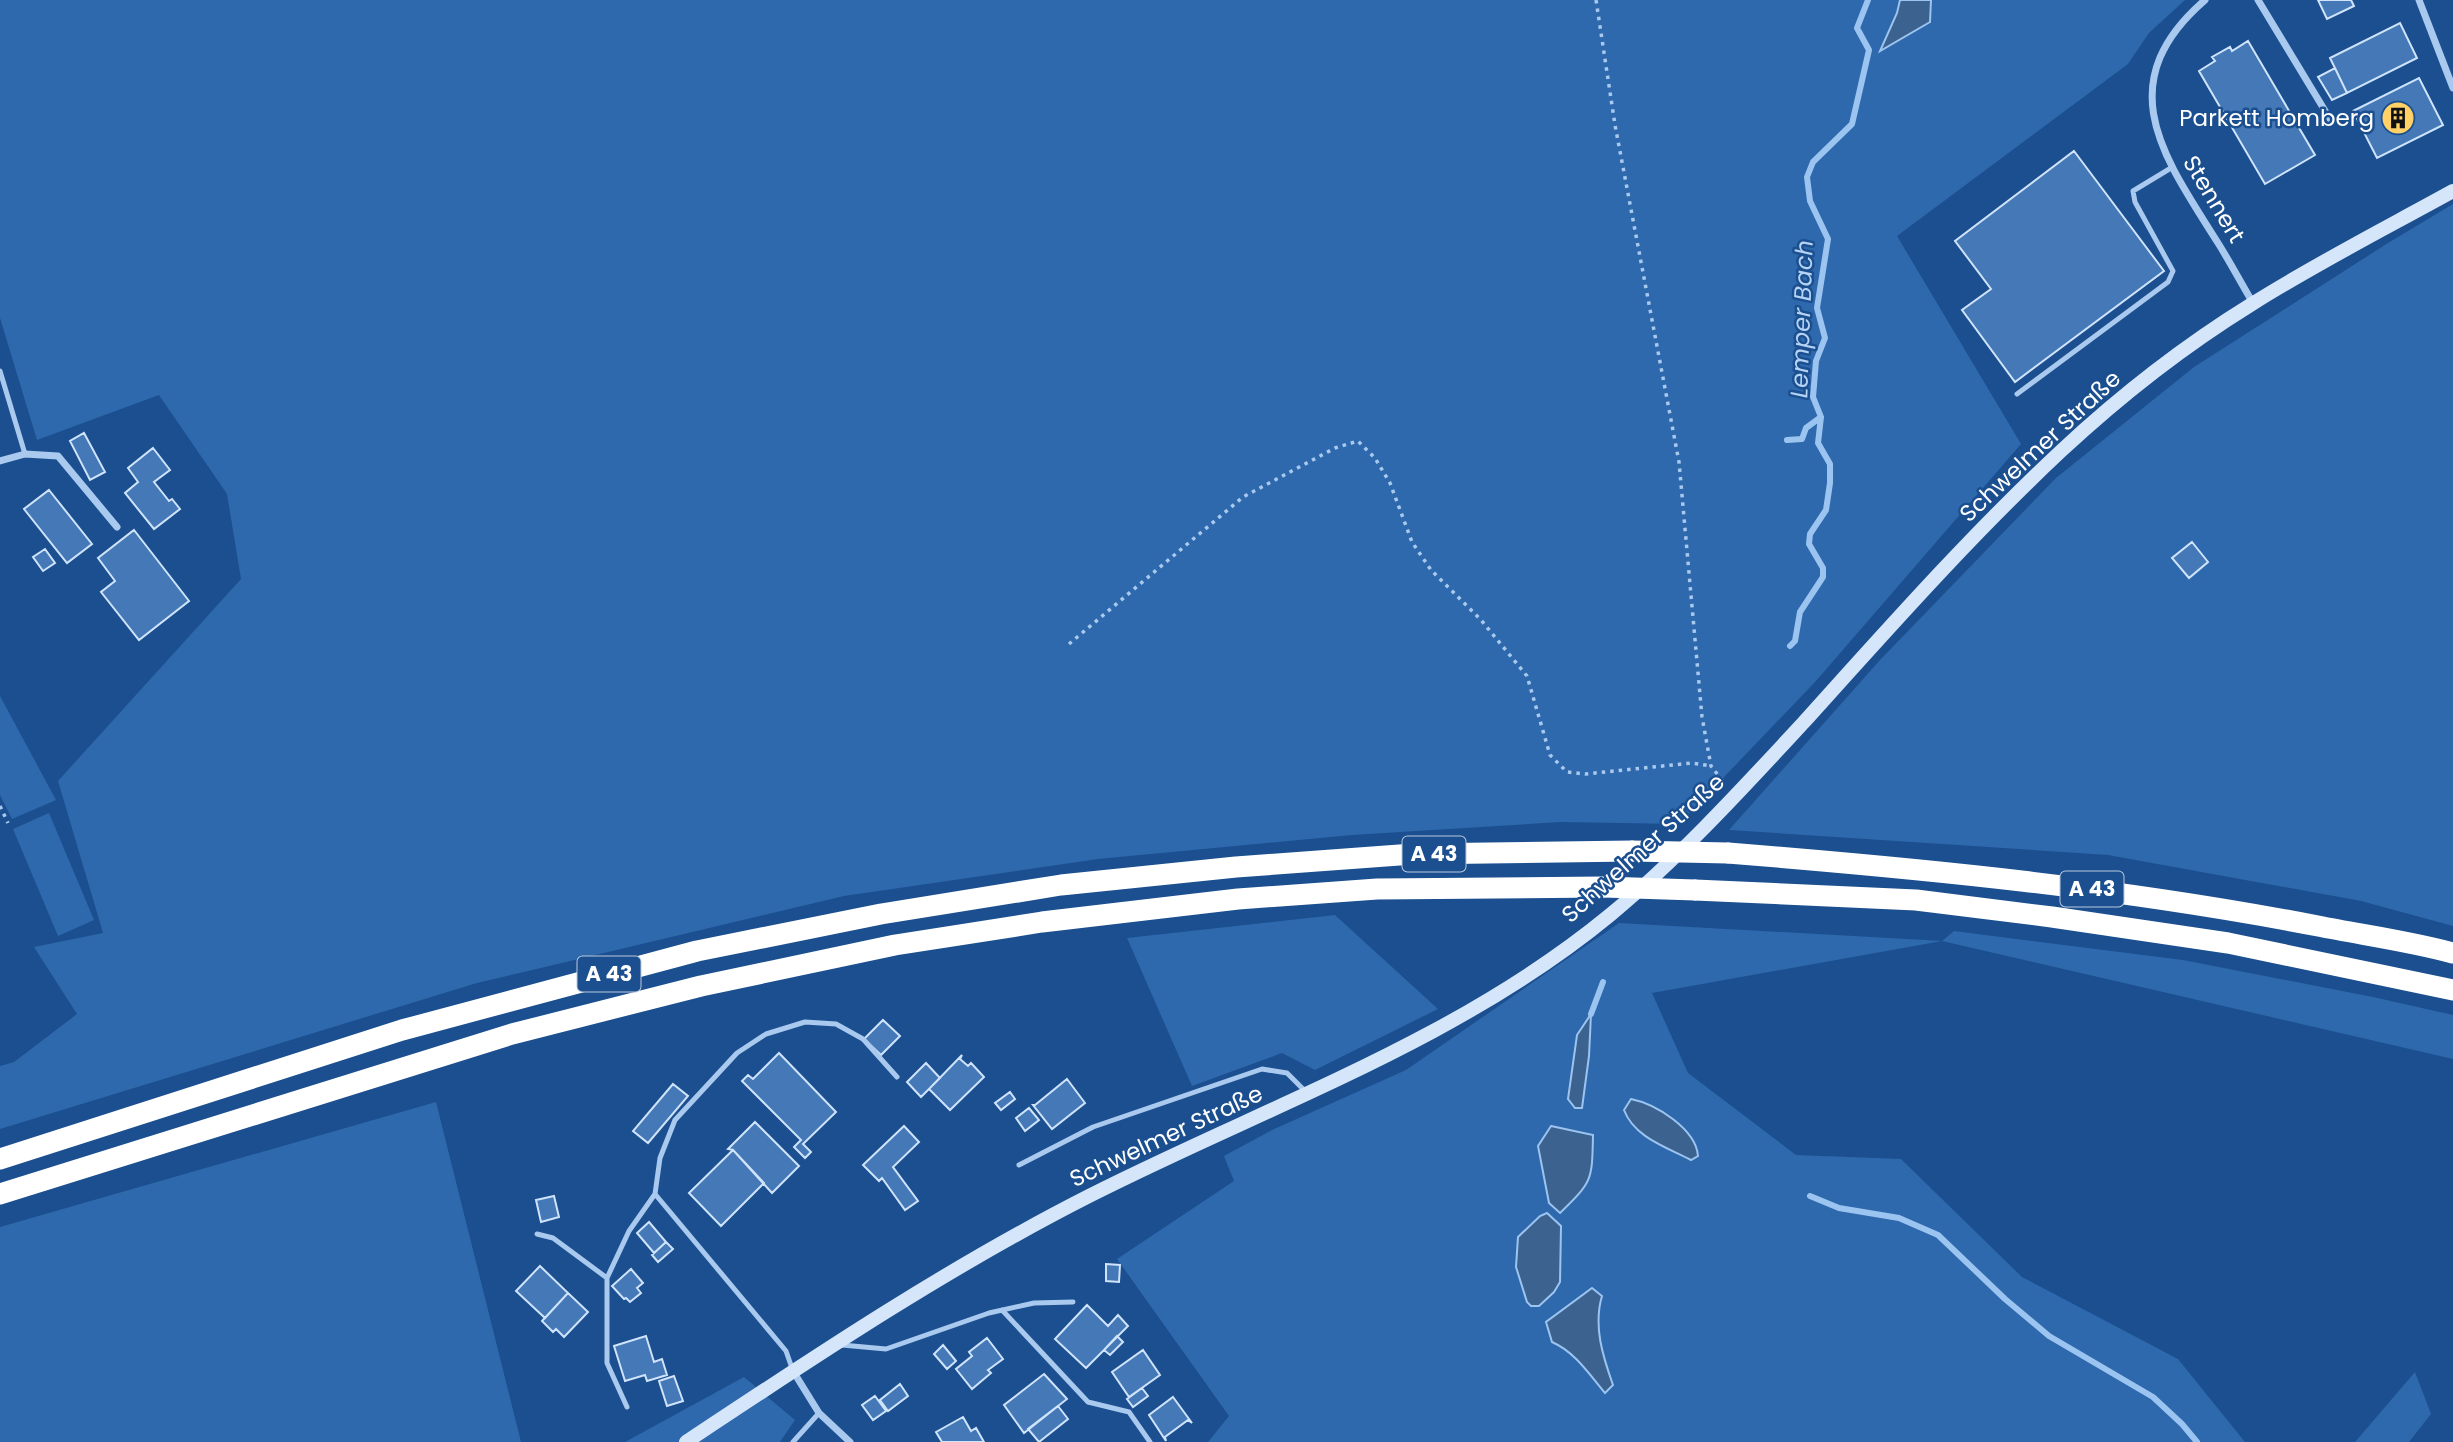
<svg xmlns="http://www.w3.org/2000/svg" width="2453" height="1442" font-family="Poppins,sans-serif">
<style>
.green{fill:#2e69ad}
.water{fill:#3c6290;stroke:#9cc4f0;stroke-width:2}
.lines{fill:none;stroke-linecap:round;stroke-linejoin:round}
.stream{stroke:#9cc4f0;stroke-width:6}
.building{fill:#4478b7;stroke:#cfe3fa;stroke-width:2}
.path{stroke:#a9c9ee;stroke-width:3.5;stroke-dasharray:3.5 5;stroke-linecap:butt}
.service{stroke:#a9c9ee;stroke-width:5}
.minor{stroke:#a9c9ee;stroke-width:7}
.secondary{stroke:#d6e6fa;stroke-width:14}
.motorway{stroke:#fff;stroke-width:21}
.motorway-bridge{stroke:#fff;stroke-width:21}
.labels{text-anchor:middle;stroke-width:5;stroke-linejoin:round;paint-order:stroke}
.shield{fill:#1b4f8f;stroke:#bbcadd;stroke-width:2}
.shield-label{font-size:21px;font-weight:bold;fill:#fff}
.poi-label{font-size:23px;fill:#fff;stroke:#1b4f8f;text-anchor:end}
.street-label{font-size:23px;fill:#fff;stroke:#1b4f8f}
.water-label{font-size:24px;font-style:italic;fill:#b5d3f5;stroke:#1b4f8f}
</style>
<rect width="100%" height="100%" fill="#1b4f8f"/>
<!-- green -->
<path class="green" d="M0 0H2185L2149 33 2128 64 1897 236 2021 444 1816 681 1679 824 1561 822 1352 835 1098 859 844 896 477 983 0 1129V1066L14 1062 77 1014 34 947 103 933 58 781 241 579 227 494 159 395 37 440 0 318Z
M2453 204V926L2361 901 2108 855 1729 830 1880 660 2056 478 2194 367 2388 243Z
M0 696 56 800 12 819 0 795Z
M49 813 94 920 58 936 13 829Z
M1335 915 1438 1009 1315 1070 1282 1053 1192 1086 1127 938Z
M1619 923 1942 941 1954 931 2183 960 2373 997 2453 1015V1059L1942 941 1652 993 1688 1073 1796 1155 1901 1159 2022 1277 2178 1359 2245 1442H1208L1229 1416 1117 1259 1234 1181 1224 1156 1272 1130 1406 1070Z
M436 1102 521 1442H0V1227Z
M2415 1372 2431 1414 2409 1442H2355Z
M744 1377 795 1420 780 1442H625Z"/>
<!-- water -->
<path class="water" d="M1900 0H1931L1930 22 1880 51 1897 13Z
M1591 1014 1589 1056 1582 1108H1575L1568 1099 1577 1035Z
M1631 1099C1656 1104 1696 1129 1698 1156L1691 1160C1666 1147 1634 1137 1624 1110Z
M1551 1126 1593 1135C1592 1180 1593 1181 1560 1213L1549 1203 1538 1146Z
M1547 1213 1561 1226 1560 1282 1554 1292 1539 1306H1531L1527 1302 1516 1267 1518 1237 1540 1216Z
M1592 1288 1602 1296C1593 1326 1603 1357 1613 1385L1605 1393C1589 1374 1575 1352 1552 1342L1546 1322Z"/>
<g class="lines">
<!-- stream -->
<path class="stream" d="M1787 440 1802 439 1806 428 1821 417
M1790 646 1795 641 1800 612 1823 577V568L1809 544 1810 534 1826 510 1830 483V464L1818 443 1821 417 1813 397 1816 361 1825 338 1817 308 1828 239 1810 201 1807 177 1813 162 1852 124 1869 50 1857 28 1868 0
M1591 1014 1603 982
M1810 1196 1839 1208 1899 1218 1938 1235 2005 1299 2049 1336 2153 1397 2182 1424 2197 1442"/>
</g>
<!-- building -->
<path class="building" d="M2318 0H2351L2354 6 2327 19Z
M2400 23 2417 58 2347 93 2330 58Z
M2248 41 2315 155 2265 184 2199 71 2215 61 2212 57 2230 47 2232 51Z
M2335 68 2347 93 2332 100 2318 77Z
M2419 78 2443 125 2377 158 2353 111Z
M2074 151 2164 271 2015 382 1962 310 1991 289 1955 241Z
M84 433 105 472 90 480 70 441Z
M153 448 170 470 154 482 169 501 172 499 180 509 154 529 125 493 138 482 128 468Z
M49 490 92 544 67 563 24 509Z
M134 530 189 601 139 640 101 592 115 581 98 558Z
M2192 542 2208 562 2189 578 2172 558Z
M45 549 55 563 43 571 33 557Z
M883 1020 900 1036 881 1055 864 1039Z
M779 1053 836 1112 803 1144 811 1152 805 1158 794 1147 801 1140 742 1081 748 1075 753 1079Z
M962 1055 960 1059 968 1066 971 1063 984 1077 950 1110 929 1089Z
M926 1063 940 1078 921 1097 907 1082Z
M1067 1079 1085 1103 1052 1129 1033 1105H1035Z
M673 1084 688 1096 648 1143 633 1131Z
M1010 1092 1015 1099 1001 1110 995 1103Z
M1029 1108 1039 1120 1025 1131 1016 1118Z
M755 1122 799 1166 772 1193 733 1150 728 1149Z
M904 1126 919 1142 893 1167 918 1201 905 1210 882 1178 879 1181 863 1165Z
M733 1150 764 1183 721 1226 689 1193Z
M554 1196 559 1217 541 1222 536 1200Z
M649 1222 666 1242 654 1253 637 1233Z
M666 1242 673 1249 658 1262 652 1255Z
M1106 1264 1120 1265 1119 1282 1106 1281Z
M540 1266 568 1293 545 1318 516 1291Z
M631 1269 643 1283 637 1288 641 1293 630 1302 626 1298 624 1299 612 1286Z
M568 1293 588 1312 564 1337 556 1329 553 1332 542 1321Z
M1087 1305 1108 1326 1118 1315 1128 1326 1086 1368 1055 1339Z
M646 1336 654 1362 662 1359 667 1375 647 1381 645 1375 625 1381 614 1346Z
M1117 1336 1123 1342 1110 1355 1104 1350Z
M987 1338 1003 1359 988 1370 991 1373 972 1389 956 1369 972 1356 969 1352Z
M943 1345 956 1361 947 1369 934 1354Z
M1143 1350 1160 1375 1129 1397 1112 1372Z
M1044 1374 1067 1399 1024 1433 1004 1405Z
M674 1376 683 1401 667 1406 659 1381Z
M900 1384 908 1396 888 1411 880 1400Z
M1142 1388 1148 1396 1133 1407 1127 1399Z
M875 1396 886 1411 873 1420 862 1405Z
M1173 1397 1192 1423 1188 1420 1165 1437 1166 1441 1149 1415Z
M1058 1406 1068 1419 1039 1442 1028 1429Z
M963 1417 971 1431 976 1428 984 1442H942L936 1432Z"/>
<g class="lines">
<!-- path -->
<path class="path" d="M1596 0 1615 125 1679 462 1702 717 1711 766 1725 784
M1069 644 1243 497 1335 448 1358 441 1375 458 1390 483 1412 542 1431 570 1481 620 1527 676 1550 755 1567 772 1585 774 1692 763 1711 766
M0 806 8 823"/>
<!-- service -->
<path class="service" d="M0 371 25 454
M2017 394 2168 282 2173 271 2135 202 2133 191 2171 168
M1019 1165 1093 1127 1262 1069 1287 1073 1306 1092
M537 1234 553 1238 607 1278 629 1231 655 1194
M607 1278V1363L627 1407
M1002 1310 1088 1402 1129 1412 1150 1442
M842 1345 886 1349 989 1313 1034 1303 1073 1302
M793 1371 786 1351 655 1194 660 1158 675 1120 737 1053 766 1034 805 1022 836 1024 863 1039 897 1077
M793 1442 819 1413"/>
<!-- minor -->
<path class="minor" d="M2205 0C2108 84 2164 157 2218 243 2230 262 2241 283 2253 303
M2258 0 2330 119
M2419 0 2453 88
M0 461 25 454 58 456 117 527
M793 1371 819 1413 850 1442"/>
<!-- secondary -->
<path class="secondary" d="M686 1442C817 1355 949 1267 1089 1196 1264 1107 1456 1042 1610 915 1680 857 1742 789 1804 722 1887 630 1970 536 2061 451 2120 396 2184 346 2252 304 2317 263 2386 228 2453 191"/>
<!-- motorway -->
<path class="motorway" d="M1728 853C1926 869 2122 888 2318 926 2363 935 2409 941 2453 953
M1695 890 1916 900 2052 917 2228 943 2453 990
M0 1159 402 1030 697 951 881 914 1061 885 1236 867 1413 854 1632 851
M0 1194 512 1034 701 986 895 945 1042 922 1238 899 1377 889 1604 887"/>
<!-- motorway-bridge -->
<path class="motorway-bridge" d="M1632 851 1728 853
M1604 887 1695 890"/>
</g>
<!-- icons -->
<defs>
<symbol id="building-disc" viewBox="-11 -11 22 22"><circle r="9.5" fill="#ffd166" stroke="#1b4f8f"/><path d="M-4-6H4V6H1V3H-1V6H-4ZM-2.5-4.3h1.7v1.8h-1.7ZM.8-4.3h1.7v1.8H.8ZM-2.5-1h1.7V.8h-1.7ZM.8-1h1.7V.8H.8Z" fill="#111"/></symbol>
</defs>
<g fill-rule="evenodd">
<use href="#building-disc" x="2379" y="99" width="38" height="38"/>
</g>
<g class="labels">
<!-- shield labels -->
<g class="shield">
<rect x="1402.5" y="836.5" width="63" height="35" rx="5"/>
<rect x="2060.5" y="871.5" width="63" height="35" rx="5"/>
<rect x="577.5" y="956.5" width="63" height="35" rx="5"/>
</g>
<g class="shield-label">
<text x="1434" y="861">A 43</text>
<text x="2092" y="896">A 43</text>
<text x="609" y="981">A 43</text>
</g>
<!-- poi labels -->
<g class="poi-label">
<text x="2374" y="126">Parkett Homberg</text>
</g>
<!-- street labels -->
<g class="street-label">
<text transform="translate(2214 199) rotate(59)" y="8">Stennert</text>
<text transform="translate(2040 446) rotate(-43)" y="8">Schwelmer Straße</text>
<text transform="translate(1643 848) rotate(-42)" y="8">Schwelmer Straße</text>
<text transform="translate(1166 1136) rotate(-25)" y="8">Schwelmer Straße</text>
</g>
<!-- water labels -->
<g class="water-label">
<text transform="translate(1802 319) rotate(-88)" y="8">Lemper Bach</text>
</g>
</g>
</svg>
